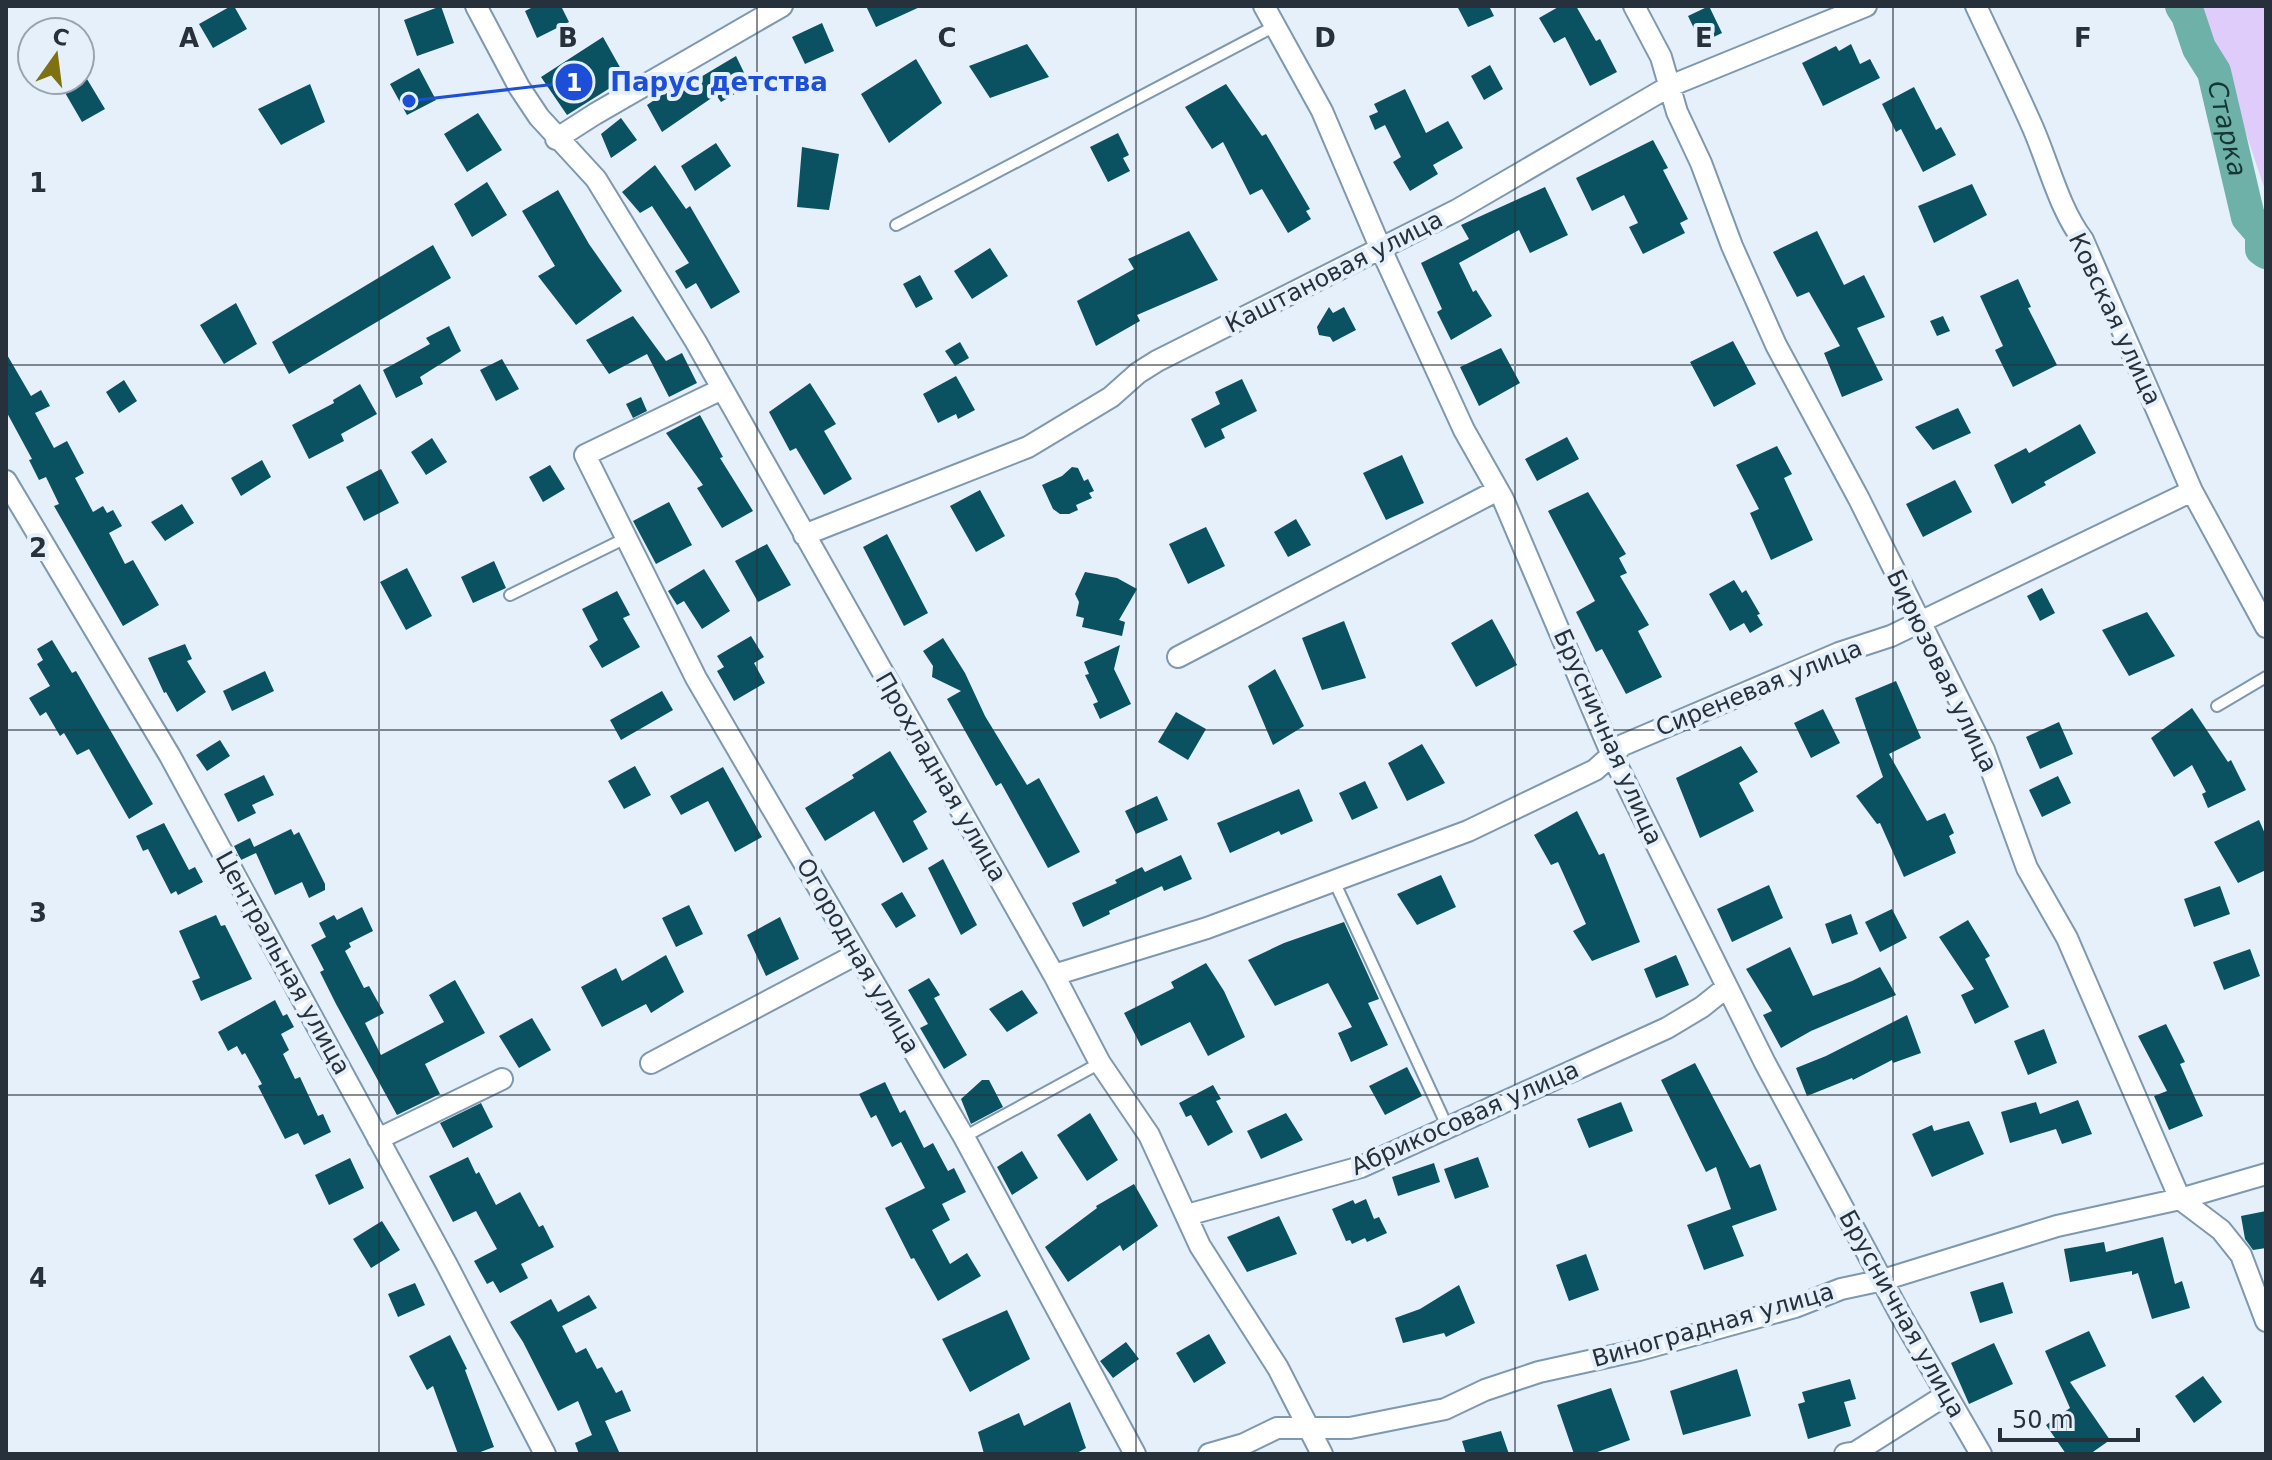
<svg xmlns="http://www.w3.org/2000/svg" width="2272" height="1460" font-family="'DejaVu Sans',sans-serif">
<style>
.green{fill:#dfccfb}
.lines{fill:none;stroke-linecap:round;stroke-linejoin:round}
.river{stroke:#6eb1a9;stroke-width:34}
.building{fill:#0a5261}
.service-casing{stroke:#7e98af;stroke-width:14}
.minor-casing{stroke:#7e98af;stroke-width:24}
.service{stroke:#fff;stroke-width:10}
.minor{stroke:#fff;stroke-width:20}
.grid{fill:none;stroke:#27313b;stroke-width:2;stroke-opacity:0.55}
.labels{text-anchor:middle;stroke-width:8;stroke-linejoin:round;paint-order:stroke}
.street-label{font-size:24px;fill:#27313b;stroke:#e5f0fa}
.water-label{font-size:26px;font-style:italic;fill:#153633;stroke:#e5f0fa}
.grid-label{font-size:26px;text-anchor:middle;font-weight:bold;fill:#27313b;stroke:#e5f0fa;stroke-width:8;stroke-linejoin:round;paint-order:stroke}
.leader{fill:none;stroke:#1d4ed8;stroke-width:3}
.callout-dot{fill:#1d4ed8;stroke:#e5f0fa;stroke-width:3}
.mark-label{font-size:24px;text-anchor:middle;font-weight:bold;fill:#fff}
.callout-label{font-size:26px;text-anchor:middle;font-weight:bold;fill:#1d4ed8;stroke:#e5f0fa;stroke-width:8;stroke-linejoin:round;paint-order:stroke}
</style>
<rect width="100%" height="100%" fill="#e5f0fa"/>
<!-- green -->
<path class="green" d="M2193 6H2266V193L2222 62Z"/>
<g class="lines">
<!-- river -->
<path class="river" id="s1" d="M2182 6 2188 15 2199 48 2214 72 2248 217 2262 233V249L2266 252"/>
</g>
<!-- building -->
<path class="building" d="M231 6H234L247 29 213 48 199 24Z
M441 6 454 43 417 56 404 20Z
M535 6H561L569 22 537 38 525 11Z
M866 6H922L876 27Z
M1457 6H1489L1494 16 1468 27Z
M1560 6H1576L1596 41 1600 39 1617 72 1590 86 1565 37 1554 43 1539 18Z
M1709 6 1722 33 1701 43 1688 16Z
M822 23 834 51 805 64 792 37Z
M603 37 626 78 567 115 541 77Z
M1027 44 1049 77 990 98 969 66Z
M1851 44 1860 64 1870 59 1880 78 1823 106 1802 63 1836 46 1839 51Z
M736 56 750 85 721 102 716 95 662 132 647 105 681 82 684 87Z
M916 59 942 103 889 143 861 94Z
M1490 65 1503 89 1484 100 1471 76Z
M419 68 436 100 407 115 390 84Z
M87 79 105 109 82 122 64 91Z
M310 84 325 122 281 145 258 109Z
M1226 84 1262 136 1266 134 1310 209 1306 211 1311 219 1288 233 1262 189 1250 195 1223 142 1212 149 1185 107Z
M1914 87 1936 130 1941 127 1956 155 1923 172 1901 129 1896 132 1882 104Z
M1405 89 1426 133 1448 121 1463 148 1433 165 1438 174 1410 191 1393 162 1401 157 1385 125 1375 130 1369 116 1378 112 1374 104Z
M478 113 502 150 467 172 444 134Z
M621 118 637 140 611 158 601 134Z
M1118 133 1129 155 1123 158 1130 171 1108 182 1090 147Z
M1653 140 1668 168 1663 170 1688 219 1680 223 1685 233 1643 254 1629 227 1638 223 1624 195 1592 211 1576 178Z
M716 143 731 166 695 191 681 166Z
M802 147 839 154 829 210 797 207Z
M655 165 686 209 690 206 740 292 711 309 696 283 686 289 675 271 689 263 652 206 640 213 622 192Z
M487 182 507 215 472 237 454 204Z
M1972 184 1987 215 1934 243 1918 206Z
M1545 187 1568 235 1530 253 1519 230 1459 263 1473 292 1476 290 1492 316 1451 340 1437 312 1442 309 1421 263 1469 239 1461 225Z
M558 190 589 244 622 291 576 325 538 276 555 266 522 211Z
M1189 231 1218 280 1137 315 1140 321 1096 346 1077 301 1134 269 1128 259Z
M1817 231 1844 285 1864 275 1885 317 1857 328 1883 380 1842 397 1824 353 1840 346 1809 292 1797 297 1773 252Z
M433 245 451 278 289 374 272 342Z
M990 248 1008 276 972 299 954 271Z
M920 275 933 299 916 308 903 284Z
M2018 279 2031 307 2028 308 2057 365 2013 387 1995 350 2003 346 1980 296Z
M236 303 257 344 224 364 200 325Z
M1329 307 1333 313 1344 307 1356 330 1333 342 1330 337 1319 335 1317 327Z
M633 316 666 361 682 353 697 383 669 397 647 354 609 374 586 340Z
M1943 316 1950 331 1937 336 1930 321Z
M449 326 461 351 420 377 423 384 396 398 383 370 430 344 426 338Z
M1733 341 1756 384 1714 407 1690 362Z
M960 342 969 358 955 366 945 351Z
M1501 348 1520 383 1479 406 1460 367Z
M6 353 31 396 41 390 50 406 35 413 54 448 67 441 84 473 75 478 93 512 103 506 107 513 113 510 122 526 109 533 125 564 133 560 159 605 123 626 54 506 59 504 46 477 39 480 29 460 32 459 6 411Z
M502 359 519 389 496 401 480 370Z
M956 376 975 410 958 419 956 414 938 423 923 394Z
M1242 379 1257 411 1221 429 1225 438 1205 448 1191 419 1220 404 1215 392Z
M124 380 137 401 119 413 106 392Z
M810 383 836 424 824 431 852 479 824 495 796 448 790 451 769 412Z
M360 384 377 414 341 434 344 441 309 459 292 425 334 403 333 400Z
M641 397 647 411 633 418 626 404Z
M1958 408 1971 433 1933 450 1915 427Z
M700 415 723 457 720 458 753 511 722 528 697 488 703 485 666 433Z
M2080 424 2096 453 2044 482 2046 485 2012 504 1994 465 2026 448 2029 453Z
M1567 437 1579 459 1537 481 1525 459Z
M432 438 447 462 426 475 411 452Z
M1777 446 1792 474 1784 478 1813 540 1771 560 1750 513 1759 509 1736 465Z
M1402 455 1424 503 1386 520 1363 473Z
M262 460 271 477 241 496 231 478Z
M550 465 565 489 543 502 529 477Z
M1072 467 1078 468 1084 481 1088 479 1094 491 1089 493 1092 498 1076 505 1078 510 1069 514H1060L1053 509 1042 485 1062 476Z
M381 469 399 503 364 521 346 487Z
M1955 480 1972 512 1923 537 1906 504Z
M980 490 1005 536 976 552 950 506Z
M1588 492 1626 554 1619 558 1627 573 1620 576 1649 625 1638 631 1662 677 1626 694 1602 649 1596 652 1576 612 1595 601 1548 511Z
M669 502 692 545 656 564 633 521Z
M182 504 194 523 165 541 151 522Z
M1296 519 1311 545 1288 557 1274 532Z
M1206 527 1225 566 1188 584 1169 544Z
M887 534 928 613 904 626 863 547Z
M767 544 791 585 758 602 735 561Z
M494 561 506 588 473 603 461 577Z
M407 568 432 616 406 630 380 582Z
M704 569 730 611 702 629 684 601 677 605 668 591Z
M1085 572 1117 578 1137 589 1119 620 1125 622 1122 636 1082 627 1084 618 1076 616 1079 602 1075 594Z
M1734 580 1742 593 1746 590 1760 614 1757 615 1763 625 1750 633 1744 623 1730 631 1709 594Z
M2042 588 2055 613 2040 621 2027 596Z
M617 591 630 615 623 618 640 647 602 668 589 646 598 640 582 609Z
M2147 612 2175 656 2129 676 2102 630Z
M1492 619 1517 665 1476 687 1451 643Z
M1344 621 1366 678 1322 690 1302 638Z
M751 636 764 657 754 663 765 683 734 701 717 671 724 667 717 656Z
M943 638 965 673 985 716 1027 785 1039 778 1080 852 1048 868 1001 783 996 786 947 699 961 691 932 677 933 666 923 651Z
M52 640 72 673 76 671 153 804 129 819 89 749 77 755 64 733 60 736 46 712 40 716 29 698 50 686 37 664 43 660 37 649Z
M185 644 192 659 187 661 206 692 177 712 166 692 164 693 148 658Z
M1120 645 1114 669 1131 704 1100 719 1093 704 1098 702 1085 675 1089 674 1084 662Z
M1275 669 1304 726 1273 745 1248 686Z
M265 671 274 691 232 711 223 691Z
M1896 681 1921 738 1889 754 1927 821 1945 813 1954 833 1949 836 1956 853 1904 877 1880 823 1877 824 1856 796 1883 777 1855 698Z
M662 691 673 710 621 740 610 720Z
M2192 708 2228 762 2231 760 2246 790 2208 808 2202 794 2206 792 2192 765 2174 777 2151 738Z
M1823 709 1840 743 1811 758 1794 723Z
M1176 712 1206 729 1188 760 1158 742Z
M2059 722 2073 754 2040 769 2026 737Z
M220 740 230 756 207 771 196 755Z
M1422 744 1445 783 1407 801 1388 763Z
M1741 746 1758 772 1739 783 1754 811 1700 838 1676 778Z
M890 751 927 812 913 821 928 849 903 863 874 811 825 841 805 808 854 778 852 775Z
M635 766 651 795 624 809 608 781Z
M723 767 762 837 735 852 708 801 681 815 670 796Z
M264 775 274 795 252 805 256 813 238 822 224 794Z
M2058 776 2071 803 2042 817 2029 790Z
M1365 781 1378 808 1352 820 1339 793Z
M1299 789 1313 821 1281 835 1279 831 1230 853 1217 823Z
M1157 796 1168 820 1136 834 1125 811Z
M1577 811 1599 855 1604 853 1640 942 1592 961 1573 931 1586 924 1558 862 1551 865 1534 835Z
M2259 820 2266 836V870L2238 883 2214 842Z
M164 823 189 870 195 867 203 882 178 895 176 891 171 894 148 849 143 851 136 836Z
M291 829 294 835 299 832 325 884V890L309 898 302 882 275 895 256 853 241 860 234 846 250 838 254 847Z
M1181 855 1192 879 1164 891 1162 886 1109 911 1110 914 1083 927 1072 903 1117 883 1115 880 1142 867 1145 872Z
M943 859 977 925 961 935 928 868Z
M1441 875 1456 907 1417 925 1397 894Z
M1769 885 1783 918 1732 942 1717 909Z
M2220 886 2230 914 2194 927 2184 899Z
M902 892 916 916 896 928 881 904Z
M689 905 703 934 676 947 662 918Z
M362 907 373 931 349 943 351 947 345 951 364 988 369 986 384 1013 365 1023 381 1055 444 1022 429 995 455 980 485 1033 425 1064 440 1094 397 1115 336 1004 320 972 324 970 311 945 326 937 319 923 334 915 337 920Z
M1892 909 1907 938 1880 952 1865 922Z
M1851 914 1858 934 1832 944 1825 924Z
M216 915 221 926 225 925 252 979 201 1001 192 981 200 978 179 931Z
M780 917 799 959 766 976 747 935Z
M1968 920 1990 956 1985 959 2009 1007 1975 1024 1961 995 1974 989 1939 937Z
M1344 922 1379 999 1368 1003 1388 1045 1351 1062 1338 1033 1352 1027 1328 983 1275 1006 1248 960 1284 943Z
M1790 947 1813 996 1852 981 1880 967 1896 995 1811 1031 1781 1048 1763 1015 1772 1011 1746 969Z
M2250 949 2260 976 2224 990 2213 962Z
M666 955 684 992 651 1013 646 1004 602 1027 581 987 616 968 622 981Z
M1676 955 1689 985 1656 998 1644 969Z
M1206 963 1224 991 1245 1037 1208 1056 1190 1022 1141 1046 1124 1013 1174 988 1171 982Z
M929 978 940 995 934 998 967 1055 944 1069 920 1028 928 1024 908 990Z
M1022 990 1038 1013 1007 1032 989 1009Z
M275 1000 283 1016 287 1014 294 1027 281 1034 289 1050 283 1054 295 1079 300 1077 318 1116 323 1114 331 1132 304 1145 298 1133 285 1139 258 1086 262 1084 245 1053 242 1055 237 1046 228 1051 218 1032Z
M1907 1015 1921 1053 1893 1063 1892 1060 1853 1080 1852 1078 1807 1096 1796 1068 1826 1056Z
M532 1018 551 1050 519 1068 499 1036Z
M2166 1024 2185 1062 2180 1064 2203 1116 2169 1130 2154 1096 2167 1091 2138 1036Z
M2044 1029 2057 1063 2028 1075 2014 1041Z
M1695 1063 1750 1168 1760 1164 1777 1210 1732 1226 1744 1256 1704 1270 1687 1225 1731 1209 1716 1167 1706 1172 1661 1080Z
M1407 1067 1422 1096 1385 1115 1369 1086Z
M982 1080H989L1003 1107 971 1124 961 1099Z
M885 1082 900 1113 905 1110 924 1148 933 1143 948 1171 954 1168 966 1192 942 1204 950 1220 932 1230 950 1264 967 1253 981 1276 938 1301 914 1258 911 1259 885 1208 925 1188 901 1142 892 1147 876 1115 871 1118 859 1094Z
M1213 1085 1221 1099 1216 1101 1233 1132 1208 1146 1191 1115 1186 1117 1179 1103Z
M2078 1100 2092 1134 2062 1144 2056 1129 2010 1143 2001 1112 2036 1102 2040 1114Z
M1621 1102 1633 1131 1589 1148 1577 1119Z
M481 1103 493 1127 453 1148 440 1123Z
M1090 1113 1118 1160 1087 1181 1057 1135Z
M1286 1113 1303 1140 1261 1159 1247 1131Z
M1969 1121 1984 1154 1932 1177 1912 1134 1932 1125 1934 1131Z
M1022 1151 1038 1178 1012 1195 997 1167Z
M468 1157 476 1174 479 1172 496 1205 520 1192 539 1227 543 1225 554 1247 521 1264 528 1278 500 1293 493 1281 487 1284 474 1261 497 1249 476 1211 453 1222 429 1176Z
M1478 1157 1489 1187 1455 1199 1444 1169Z
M350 1158 364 1188 329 1205 315 1175Z
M1434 1163 1440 1182 1398 1196 1392 1177Z
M1134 1184 1158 1226 1123 1251 1120 1245 1068 1282 1045 1247 1097 1208 1096 1206Z
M1366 1199 1374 1219 1379 1217 1387 1233 1367 1242 1365 1238 1352 1244 1350 1240 1346 1241 1332 1209 1353 1200 1355 1204Z
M2266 1211V1248L2253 1250 2245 1239 2241 1216Z
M1279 1216 1297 1254 1247 1272 1227 1237Z
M382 1221 400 1250 371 1268 353 1239Z
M2163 1237 2175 1284 2182 1281 2190 1308 2152 1319 2138 1273 2132 1275V1271L2070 1282 2064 1249 2104 1242 2106 1252Z
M1586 1254 1599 1290 1569 1301 1556 1265Z
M2003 1282 2013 1313 1980 1323 1970 1292Z
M415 1283 425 1305 398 1317 388 1294Z
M1459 1285 1475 1323 1446 1337 1444 1333 1403 1343 1395 1318 1420 1309Z
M589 1295 597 1308 562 1326 576 1353 586 1348 597 1369 602 1367 616 1393 622 1390 631 1411 605 1421 620 1454H579L575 1443 592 1435 578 1401 558 1411 523 1342 510 1322 551 1299 558 1312Z
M1007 1310 1030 1359 970 1392 942 1339Z
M2089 1331 2106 1366 2070 1382 2110 1440 2090 1454H2066L2046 1425 2070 1408 2045 1351Z
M1209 1334 1226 1363 1194 1383 1176 1353Z
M450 1335 467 1369 465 1370 494 1447 475 1454H458L433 1386 427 1390 409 1356Z
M1126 1342 1139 1359 1113 1378 1100 1361Z
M1994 1343 2013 1384 1969 1404 1951 1363Z
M1737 1369 1751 1416 1683 1435 1670 1391Z
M2203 1376 2222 1402 2194 1423 2175 1396Z
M1850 1379 1856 1399 1844 1402 1851 1426 1808 1439 1798 1404 1805 1402 1802 1392Z
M1611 1388 1630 1440 1592 1454H1574L1557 1405Z
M1070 1402 1086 1448 1075 1454H984L978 1432 1019 1413 1024 1426Z
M1501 1431 1509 1454H1466L1462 1441Z"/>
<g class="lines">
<defs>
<path id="service" d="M896 225 1275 26
M510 595 626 538
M2217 706 2266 677
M1334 881 1448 1128
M964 1137 1100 1063"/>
<path id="minor" d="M476 6 519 87 539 117 596 179 696 342 1054 975 1100 1063 1149 1135 1200 1246 1278 1368 1322 1454
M1264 6 1322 111 1380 247 1464 430 1503 499 1612 755 1765 1063 1900 1314 1981 1454
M1634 6 1661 57 1677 112 1701 163 1732 246 1776 345 1859 499 1984 750 2027 868 2067 938 2180 1199 2221 1230 2241 1255 2266 1321
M1976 6C1995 47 2015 87 2033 128 2049 165 2059 208 2083 240L2192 491 2266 627
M556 139 595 114 782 6
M722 389 585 455 696 678 964 1137 1135 1454
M6 481 170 756 447 1265 545 1454
M804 535 1028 447 1111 397 1138 373 1157 361 1457 210 1670 86 1866 6
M1178 657 1498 490
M1054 975 1207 928 1468 831 1595 770 1623 745 1839 653 1891 636 2192 491
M651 1063 857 954
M378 1139 502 1079
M1187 1215 1361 1167 1667 1028 1702 1007 1727 987
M1209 1454 1244 1444 1277 1428H1350L1445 1409 1485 1390 1539 1372 1639 1350 1795 1307 1841 1289 1883 1280 2057 1226 2180 1199 2266 1174
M1845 1454 1856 1452 1946 1395"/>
</defs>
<!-- service casing -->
<use href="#service" class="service-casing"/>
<!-- minor casing -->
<use href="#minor" class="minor-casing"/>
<!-- service -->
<use href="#service" class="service"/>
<!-- minor -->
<use href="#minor" class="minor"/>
</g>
<!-- grid -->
<path class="grid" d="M379 6V1454M757 6V1454M1136 6V1454M1515 6V1454M1893 6V1454M6 365H2266M6 730H2266M6 1095H2266"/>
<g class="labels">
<!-- street labels -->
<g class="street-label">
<text transform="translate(1334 272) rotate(-27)" y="8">Каштановая улица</text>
<text transform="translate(2115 319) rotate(65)" y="8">Ковская улица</text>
<text transform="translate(1942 671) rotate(64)" y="8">Бирюзовая улица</text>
<text transform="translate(1759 688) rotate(-22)" y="8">Сиреневая улица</text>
<text transform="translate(1608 737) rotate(66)" y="8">Брусничная улица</text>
<text transform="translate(941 777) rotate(60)" y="8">Прохладная улица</text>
<text transform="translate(858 956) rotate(60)" y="8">Огородная улица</text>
<text transform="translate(283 963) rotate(61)" y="8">Центральная улица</text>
<text transform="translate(1465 1118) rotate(-24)" y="8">Абрикосовая улица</text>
<text transform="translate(1902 1314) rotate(61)" y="8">Брусничная улица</text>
<text transform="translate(1713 1325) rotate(-16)" y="8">Виноградная улица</text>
</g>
<!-- water labels -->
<g class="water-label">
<text dy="9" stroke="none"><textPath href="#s1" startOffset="132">Старка</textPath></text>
</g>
</g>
<g class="grid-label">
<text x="189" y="47">A</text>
<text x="568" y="47">B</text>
<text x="947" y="47">C</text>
<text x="1325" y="47">D</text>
<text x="1704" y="47">E</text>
<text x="2083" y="47">F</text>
<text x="38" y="192">1</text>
<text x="38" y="557">2</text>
<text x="38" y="922">3</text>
<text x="38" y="1287">4</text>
</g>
<!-- callouts -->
<path class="leader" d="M409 101L574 82"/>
<g class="callout-dot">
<circle cx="409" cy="101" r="8"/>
<circle cx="574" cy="82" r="20"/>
</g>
<g class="mark-label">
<text x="574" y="91">1</text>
</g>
<g class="callout-label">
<text x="719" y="91">Парус детства</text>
</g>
<!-- border -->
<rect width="2272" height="1460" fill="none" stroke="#27313b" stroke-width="16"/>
<!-- north arrow -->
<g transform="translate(56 56) rotate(14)"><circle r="38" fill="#e5f0fa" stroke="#99a4ae" stroke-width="2"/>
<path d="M0-6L14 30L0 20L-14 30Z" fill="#7f7111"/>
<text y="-12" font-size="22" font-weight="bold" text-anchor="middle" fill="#27313b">С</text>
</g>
<!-- scale -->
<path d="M2000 1428v12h138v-12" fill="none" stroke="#27313b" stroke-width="4"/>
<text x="2012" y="1428" font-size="24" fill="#27313b" stroke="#e5f0fa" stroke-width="6" paint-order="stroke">50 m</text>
</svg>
